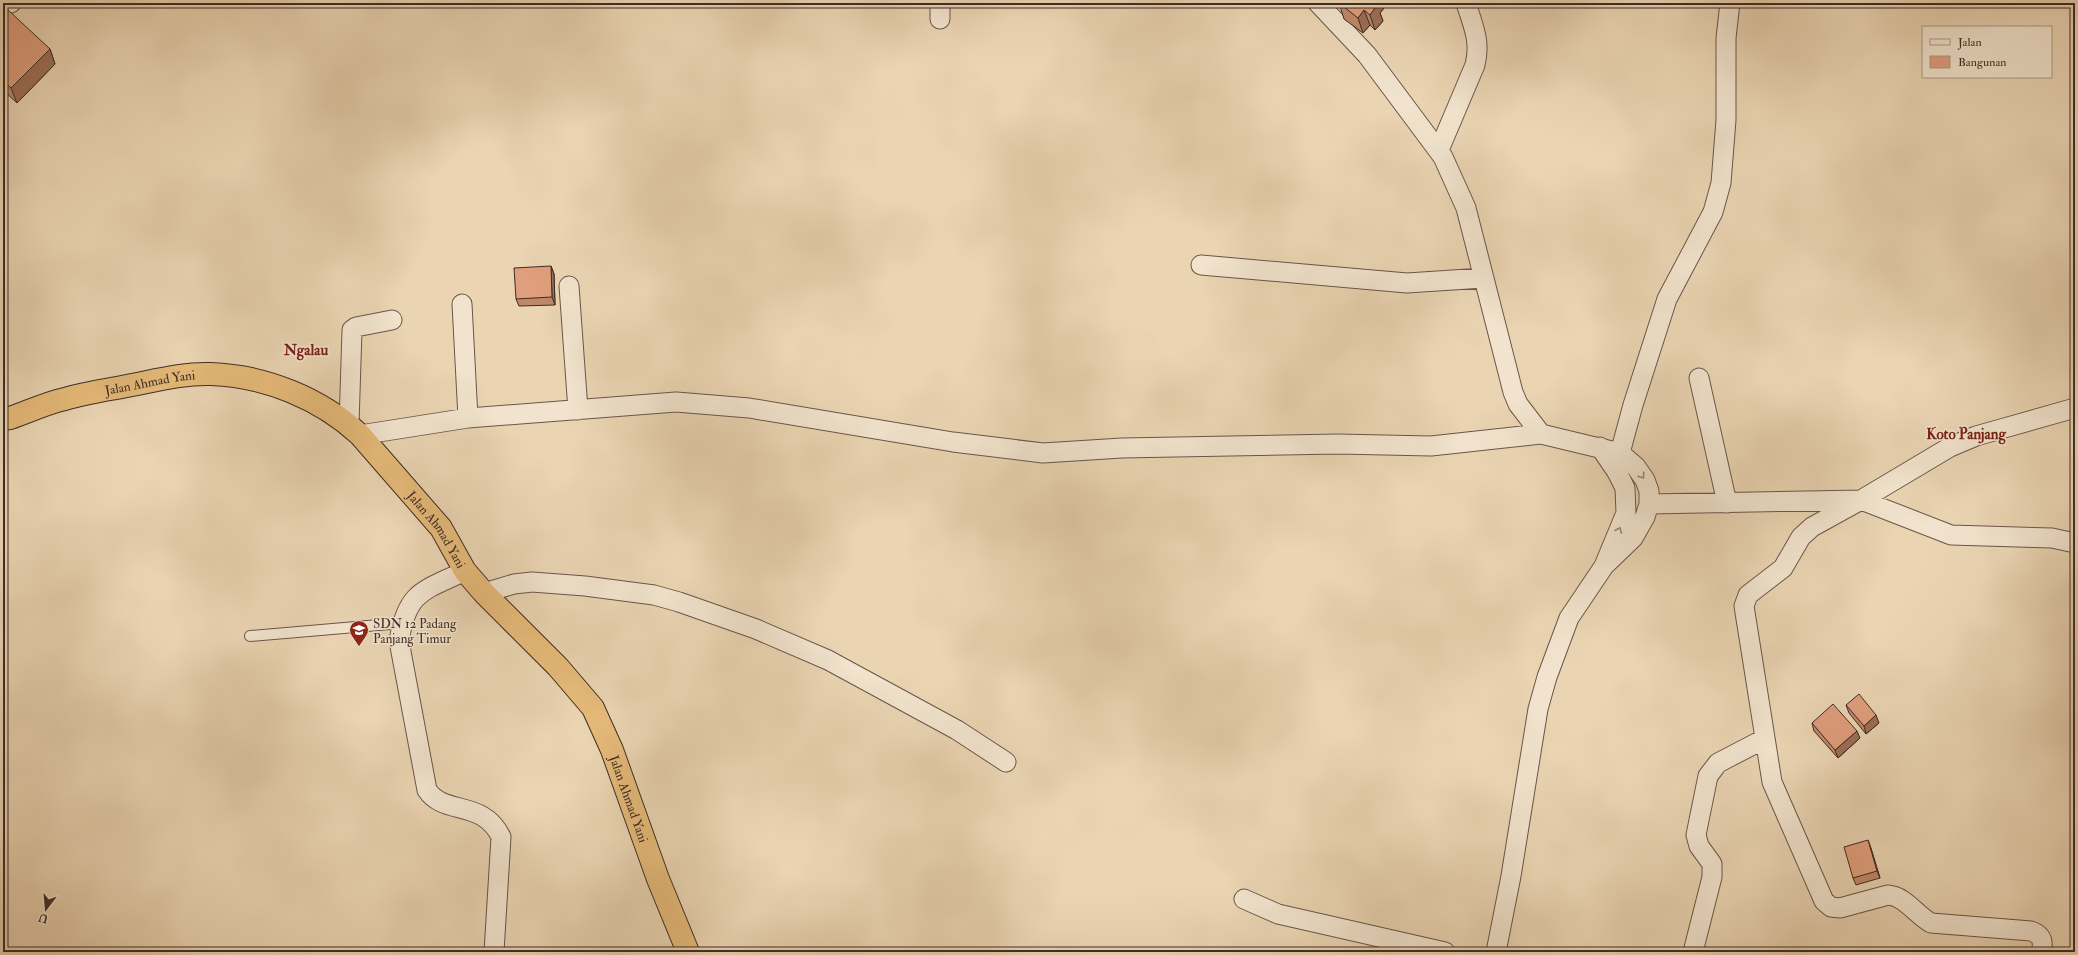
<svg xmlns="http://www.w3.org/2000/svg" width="2078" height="955" font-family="'IM FELL Double Pica',serif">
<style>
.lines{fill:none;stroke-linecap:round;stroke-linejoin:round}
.service-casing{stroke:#695649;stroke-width:12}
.minor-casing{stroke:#695649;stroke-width:21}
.trunk-casing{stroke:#3e2c26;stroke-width:24}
.service{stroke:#f1e3cd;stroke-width:10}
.minor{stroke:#f1e3cd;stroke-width:19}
.trunk{stroke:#e5ba79;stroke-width:22}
.wall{fill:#c0886b;stroke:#3e2c26}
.shaded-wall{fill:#9c6f57;stroke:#3e2c26}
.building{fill:#df9e7c;stroke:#3e2c26}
.oneway{stroke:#98887a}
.labels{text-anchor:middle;stroke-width:3;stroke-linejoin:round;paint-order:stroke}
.street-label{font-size:13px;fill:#3e2c26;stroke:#f1e3cd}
.poi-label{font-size:13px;fill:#3e2c26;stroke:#f1e3cd;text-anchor:start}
.quarter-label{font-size:15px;font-weight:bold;fill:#7a1f14;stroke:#f1e3cd}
</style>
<rect width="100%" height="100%" fill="#ead4b2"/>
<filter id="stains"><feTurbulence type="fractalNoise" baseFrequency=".005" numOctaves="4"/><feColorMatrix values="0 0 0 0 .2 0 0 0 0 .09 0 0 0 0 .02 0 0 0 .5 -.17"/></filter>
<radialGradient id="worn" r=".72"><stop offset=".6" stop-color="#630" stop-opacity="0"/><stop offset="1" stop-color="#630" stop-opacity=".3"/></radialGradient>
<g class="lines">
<defs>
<path id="service" d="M250 636 402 623"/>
<path id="minor" d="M940 3V19
M1318 3 1367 55 1443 157 1466 208 1513 392 1518 404 1541 434
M3 4 11 3
M1439 150 1475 65C1481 41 1473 26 1466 3
M1201 265 1407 283 1483 278
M569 286 578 410
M462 304 468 418
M1699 378 1727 503
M349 424 352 330 356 327 392 320
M360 435 468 418 676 402 749 408 953 442 1043 453 1122 448 1338 444 1431 446 1541 434 1620 453 1636 467 1645 480 1649 491V504L1645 517 1633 538 1604 566
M1620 453 1633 405 1667 299 1713 212 1721 183 1726 120V38L1730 3
M1649 504 1861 500 1951 535 2052 538 2075 543
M465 571C423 591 407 591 399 641L427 790C444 816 483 799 501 837L494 952
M484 593 514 584 532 582 585 586 654 595 679 602 756 629 828 660 957 730 1006 762
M1244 899 1278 914 1445 952
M1496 952 1511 876 1538 709 1547 677 1569 618 1604 566 1626 513 1625 488 1617 472 1600 447
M1693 952 1712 877V864L1699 846 1696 835 1708 776 1718 763 1764 739
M2041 952C2044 941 2042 935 2031 931L1931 923C1916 915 1905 896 1888 895L1840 908 1831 907 1824 901 1772 782 1744 606 1748 595 1783 568 1801 537 1812 527 1861 500 1950 447 1976 436 2075 408"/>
<g id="trunk">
<path id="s1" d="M3 419 10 418C28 412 46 403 65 399 85 393 106 390 127 386 154 381 183 373 211 374 265 376 320 398 360 435L441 528 465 571 484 593 558 667 593 708 612 750 658 879 688 952"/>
</g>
</defs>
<!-- service casing -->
<use href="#service" class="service-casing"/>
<!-- minor casing -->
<use href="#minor" class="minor-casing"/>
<!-- trunk casing -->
<use href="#trunk" class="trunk-casing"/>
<!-- service -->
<use href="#service" class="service"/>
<!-- minor -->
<use href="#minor" class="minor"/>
<!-- trunk -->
<use href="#trunk" class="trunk"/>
</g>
<!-- wall -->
<path class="wall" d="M1339 3 1384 8 1380 13 1383 21 1375 30 1370 25 1363 33 1344 19Z
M3 13 50 49 55 64 17 103 3 90Z
M551 266 554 274 555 305 519 306 516 299Z
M1846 705 1879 723 1866 734 1849 713Z
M1812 723 1860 738 1838 758 1814 731Z
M1868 840 1880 878 1856 885 1853 878Z"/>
<!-- shaded-wall -->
<path class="shaded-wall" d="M1372 3H1382L1384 8 1380 13 1383 21 1375 30 1370 15Z
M1364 10 1370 25 1363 33 1358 18Z
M50 49 55 64 17 103 11 88Z
M551 266 554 274 555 305 552 297Z
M1876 715 1879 723 1866 734 1864 726Z
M1857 731 1860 738 1838 758 1835 750Z
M1868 840 1871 848 1880 878 1877 871Z"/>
<!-- building -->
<path class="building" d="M1339 3H1374L1377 5 1370 15 1364 10 1358 18Z
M7 9 50 49 11 88 3 80V13Z
M551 266 552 297 516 299 514 268Z
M1859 694 1876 715 1864 726 1846 705Z
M1833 704 1857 731 1835 750 1812 723Z
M1868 840 1877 871 1853 878 1844 847Z"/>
<!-- one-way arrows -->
<defs><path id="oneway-chevron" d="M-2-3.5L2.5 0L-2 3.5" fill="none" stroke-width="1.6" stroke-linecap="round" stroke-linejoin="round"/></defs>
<g class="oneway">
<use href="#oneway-chevron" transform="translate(1642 476) rotate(56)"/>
<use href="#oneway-chevron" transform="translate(1619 530) rotate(-67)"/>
</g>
<!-- icons -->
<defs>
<symbol id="school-pin" viewBox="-11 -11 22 30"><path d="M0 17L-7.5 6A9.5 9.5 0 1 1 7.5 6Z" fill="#8f2418" stroke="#f1e3cd"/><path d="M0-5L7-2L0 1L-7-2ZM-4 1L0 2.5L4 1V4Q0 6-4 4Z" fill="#fff"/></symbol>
</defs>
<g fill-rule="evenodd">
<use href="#school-pin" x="348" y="619" width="22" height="30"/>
</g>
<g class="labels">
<!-- street labels -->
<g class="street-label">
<text dy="5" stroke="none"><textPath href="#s1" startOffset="152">Jalan Ahmad Yani</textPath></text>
<text dy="5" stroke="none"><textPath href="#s1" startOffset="500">Jalan Ahmad Yani</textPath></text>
<text dy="5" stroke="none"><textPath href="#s1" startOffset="836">Jalan Ahmad Yani</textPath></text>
</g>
<!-- poi labels -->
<g class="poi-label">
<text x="373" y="628">SDN 12 Padang<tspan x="373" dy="15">Panjang Timur</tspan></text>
</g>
<!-- quarter labels -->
<g class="quarter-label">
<text x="306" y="355">Ngalau</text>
<text x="1966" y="439">Koto Panjang</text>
</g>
</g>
<!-- margin -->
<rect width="2078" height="955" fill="none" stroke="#ead4b2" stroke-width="16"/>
<rect x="4" y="4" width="2070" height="947" fill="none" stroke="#3e2c26" stroke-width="2"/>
<rect x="8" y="8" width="2062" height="939" fill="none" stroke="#3e2c26"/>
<!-- legend -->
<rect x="1922" y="26" width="130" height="52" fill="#f1e3cd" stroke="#a99a8a"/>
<rect x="1930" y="39" width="20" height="6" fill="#f1e3cd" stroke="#a99a8a"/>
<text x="1958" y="46" font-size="12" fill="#3e2c26">Jalan</text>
<rect x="1930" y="56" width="20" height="12" fill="#df9e7c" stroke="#a99a8a"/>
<text x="1958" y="66" font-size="12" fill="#3e2c26">Bangunan</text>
<!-- north arrow -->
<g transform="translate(46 909) rotate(196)" stroke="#f1e3cd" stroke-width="3" paint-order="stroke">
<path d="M0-3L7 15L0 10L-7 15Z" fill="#3e2c26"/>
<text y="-6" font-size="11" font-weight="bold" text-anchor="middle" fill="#3e2c26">U</text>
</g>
<rect width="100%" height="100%" filter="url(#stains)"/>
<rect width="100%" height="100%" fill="url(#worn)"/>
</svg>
